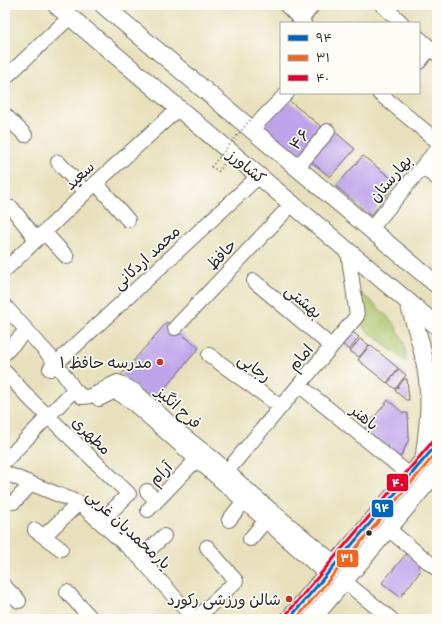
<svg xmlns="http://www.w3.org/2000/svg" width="442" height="624" font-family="Dekko,'Playpen Sans Arabic',sans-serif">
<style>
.green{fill:#aac369;stroke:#6a774a}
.building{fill:#bda3ea}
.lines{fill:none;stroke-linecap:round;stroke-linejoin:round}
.minor-casing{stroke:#6d6a5e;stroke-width:16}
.major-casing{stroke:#6d6a5e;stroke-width:19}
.path{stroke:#6d6a5e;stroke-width:2;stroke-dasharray:1 3;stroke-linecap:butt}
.minor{stroke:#fff;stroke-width:14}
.major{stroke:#fff;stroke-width:17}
.path-bridge{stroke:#6d6a5e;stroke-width:2;stroke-dasharray:1 3;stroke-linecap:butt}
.bus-1-casing{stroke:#fdfcf7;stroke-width:6}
.bus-2-casing{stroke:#fdfcf7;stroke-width:6}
.bus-3-casing{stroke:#fdfcf7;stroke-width:6}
.bus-1{stroke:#0065bd;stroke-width:3}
.bus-2{stroke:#f26522;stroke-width:3}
.bus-3{stroke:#e4002b;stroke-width:3}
.poi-dot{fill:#c8321e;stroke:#fdfcf7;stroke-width:1.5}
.bus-dot{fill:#2b2b2b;stroke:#fdfcf7;stroke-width:1.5}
.labels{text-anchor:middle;stroke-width:3.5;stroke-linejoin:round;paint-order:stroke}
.street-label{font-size:16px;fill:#2b2b2b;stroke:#fdfcf7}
.poi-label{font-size:16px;fill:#2b2b2b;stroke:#fdfcf7;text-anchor:end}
.line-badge{stroke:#fdfcf7;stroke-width:1.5}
.badge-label{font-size:11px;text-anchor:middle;font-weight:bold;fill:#fff}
</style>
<rect width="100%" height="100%" fill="#fdfcf7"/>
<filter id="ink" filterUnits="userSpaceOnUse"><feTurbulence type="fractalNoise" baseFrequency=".025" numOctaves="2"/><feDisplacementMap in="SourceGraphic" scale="8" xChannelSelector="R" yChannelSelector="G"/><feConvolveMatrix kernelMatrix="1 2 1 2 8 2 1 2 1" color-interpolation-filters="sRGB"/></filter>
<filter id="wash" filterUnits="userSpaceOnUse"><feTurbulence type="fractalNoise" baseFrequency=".012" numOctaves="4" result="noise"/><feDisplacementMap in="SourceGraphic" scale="16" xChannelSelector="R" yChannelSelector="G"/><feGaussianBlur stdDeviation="0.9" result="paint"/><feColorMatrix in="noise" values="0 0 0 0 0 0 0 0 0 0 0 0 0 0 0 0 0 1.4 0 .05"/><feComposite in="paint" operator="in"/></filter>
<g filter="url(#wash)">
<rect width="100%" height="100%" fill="#e8e0bc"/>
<!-- green -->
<path class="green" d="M361 293C384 312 407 329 406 362L363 327V311Z"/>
<g id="blocks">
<!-- building -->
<path class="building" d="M287 99 323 128 298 158 262 127Z
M334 131 355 149 330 177 308 159Z
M363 156 396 182 371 216 336 186Z
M167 322 199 348 153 402 121 375Z
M350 330 359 337 349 350 340 342Z
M360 339 369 345 359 357 350 351Z
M370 345 398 368 387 383 358 360Z
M399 369 406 375 395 389 388 383Z
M404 379H407L409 400H406L395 391Z
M388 400 403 413H408L409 439 401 456 394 457 364 430Z
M406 554 417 560 420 572 400 597 382 583Z"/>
</g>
</g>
<g filter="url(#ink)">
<use href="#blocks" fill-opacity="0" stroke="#6d6a5e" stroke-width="1"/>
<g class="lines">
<defs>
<path id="minor" d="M286 5 304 23
M382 5 402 23
M301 20 313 5
M419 38 437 54
M419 62 430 48
M5 78 70 17
M379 93 437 141
M5 115 25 135
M251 130 287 93
M58 162 86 192
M422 167 437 178
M297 168 328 131
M96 183 128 220
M12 208 36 239
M370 230 437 149
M44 232 67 257
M5 270 86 192 179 108
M254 281 331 346
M5 306 56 363 74 389 82 397C96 398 105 386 118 382L135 391 182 434 214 459 252 494 336 564
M175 328 292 204
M5 353 22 335
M209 355 281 407
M50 369 259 176
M5 372 32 401 129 494 100 522
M299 385 411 476
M99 399 113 392 120 394 135 405 327 575
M5 461 69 395
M5 473 79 503 140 558 194 619
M222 477 357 316 348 251
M147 491 156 501
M14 502 31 484
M148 510 196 460
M229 520 244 501
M388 529 437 569
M35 530 61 549
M44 536 79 503
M250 539 266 520
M140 558 164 536
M344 581 391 619
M5 587 19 601
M67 592 92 619
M196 619 236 581 207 547"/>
<path id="major" d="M56 5 437 326
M103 5 437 285
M408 302C419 335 429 368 429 404 429 422 426 441 424 459
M289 619 437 444
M312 619 437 471"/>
</defs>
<!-- minor casing -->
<use href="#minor" class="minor-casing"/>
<!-- major casing -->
<use href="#major" class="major-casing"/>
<!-- path -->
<path class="path" d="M211 167 219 171 224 164"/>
<!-- minor -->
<use href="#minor" class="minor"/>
<!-- major -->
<use href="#major" class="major"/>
<!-- path-bridge -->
<path class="path-bridge" d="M211 167 251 119"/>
<defs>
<path id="bus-1" d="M289 619 437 444"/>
<path id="bus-2" d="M296 619 437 452"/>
<path id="bus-3" d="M285 616 433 441"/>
</defs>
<!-- bus-1 casing -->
<use href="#bus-1" class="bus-1-casing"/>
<!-- bus-2 casing -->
<use href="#bus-2" class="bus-2-casing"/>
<!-- bus-3 casing -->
<use href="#bus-3" class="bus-3-casing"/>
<!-- bus-1 -->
<use href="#bus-1" class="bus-1"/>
<!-- bus-2 -->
<use href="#bus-2" class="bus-2"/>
<!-- bus-3 -->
<use href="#bus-3" class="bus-3"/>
</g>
</g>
<!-- markers -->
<g class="poi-dot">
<circle cx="160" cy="362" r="4"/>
<circle cx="289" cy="599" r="4"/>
</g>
<circle class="bus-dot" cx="369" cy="533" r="3.5"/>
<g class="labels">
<!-- street labels -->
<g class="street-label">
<text transform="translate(299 139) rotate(-51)" y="6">۴۶</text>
<text transform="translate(247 166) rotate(40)" y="6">کشاورز</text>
<text transform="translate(79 175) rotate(-43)" y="6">سعید</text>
<text transform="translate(390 178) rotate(-50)" y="6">بهارستان</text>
<text transform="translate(221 254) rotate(-47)" y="6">حافظ</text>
<text transform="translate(146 257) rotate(-43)" y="6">محمد اردکانی</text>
<text transform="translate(304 301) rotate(40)" y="6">بهشتی</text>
<text transform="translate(300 357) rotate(-50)" y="6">امام</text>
<text transform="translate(255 367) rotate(36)" y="6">رجایی</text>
<text transform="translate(179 407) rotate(42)" y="6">فرح انگیز</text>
<text transform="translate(365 417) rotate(39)" y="6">باهنر</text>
<text transform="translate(92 435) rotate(44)" y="6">مطهری</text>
<text transform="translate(160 473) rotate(-46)" y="6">آرام</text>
<text transform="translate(129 529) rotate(43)" y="6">یارمحمدیان غربی</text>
</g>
<!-- poi labels -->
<g class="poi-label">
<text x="152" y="368">مدرسه حافظ ۱</text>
<text x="281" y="605">شالن ورزشی رکورد</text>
</g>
</g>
<g class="line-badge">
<rect x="386" y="473" width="23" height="19" rx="4" fill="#e4002b"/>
<rect x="371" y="499" width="23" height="19" rx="4" fill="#0065bd"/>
<rect x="336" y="549" width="23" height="19" rx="4" fill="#f26522"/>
</g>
<g class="badge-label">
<text x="398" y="487">۴۰</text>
<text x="382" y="512">۹۴</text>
<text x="347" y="562">۳۱</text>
</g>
<!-- margin -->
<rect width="442" height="624" fill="none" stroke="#fdfcf7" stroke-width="20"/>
<!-- legend -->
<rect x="280" y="22" width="140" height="72" fill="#fdfcf7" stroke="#a9a8a5"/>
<rect x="288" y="35" width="20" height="6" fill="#0065bd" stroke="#a9a8a5"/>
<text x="316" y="42" font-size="12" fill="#2b2b2b">۹۴</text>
<rect x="288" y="55" width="20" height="6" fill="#f26522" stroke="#a9a8a5"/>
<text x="316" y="62" font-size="12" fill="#2b2b2b">۳۱</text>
<rect x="288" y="75" width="20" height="6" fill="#e4002b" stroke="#a9a8a5"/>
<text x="316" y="82" font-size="12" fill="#2b2b2b">۴۰</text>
</svg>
